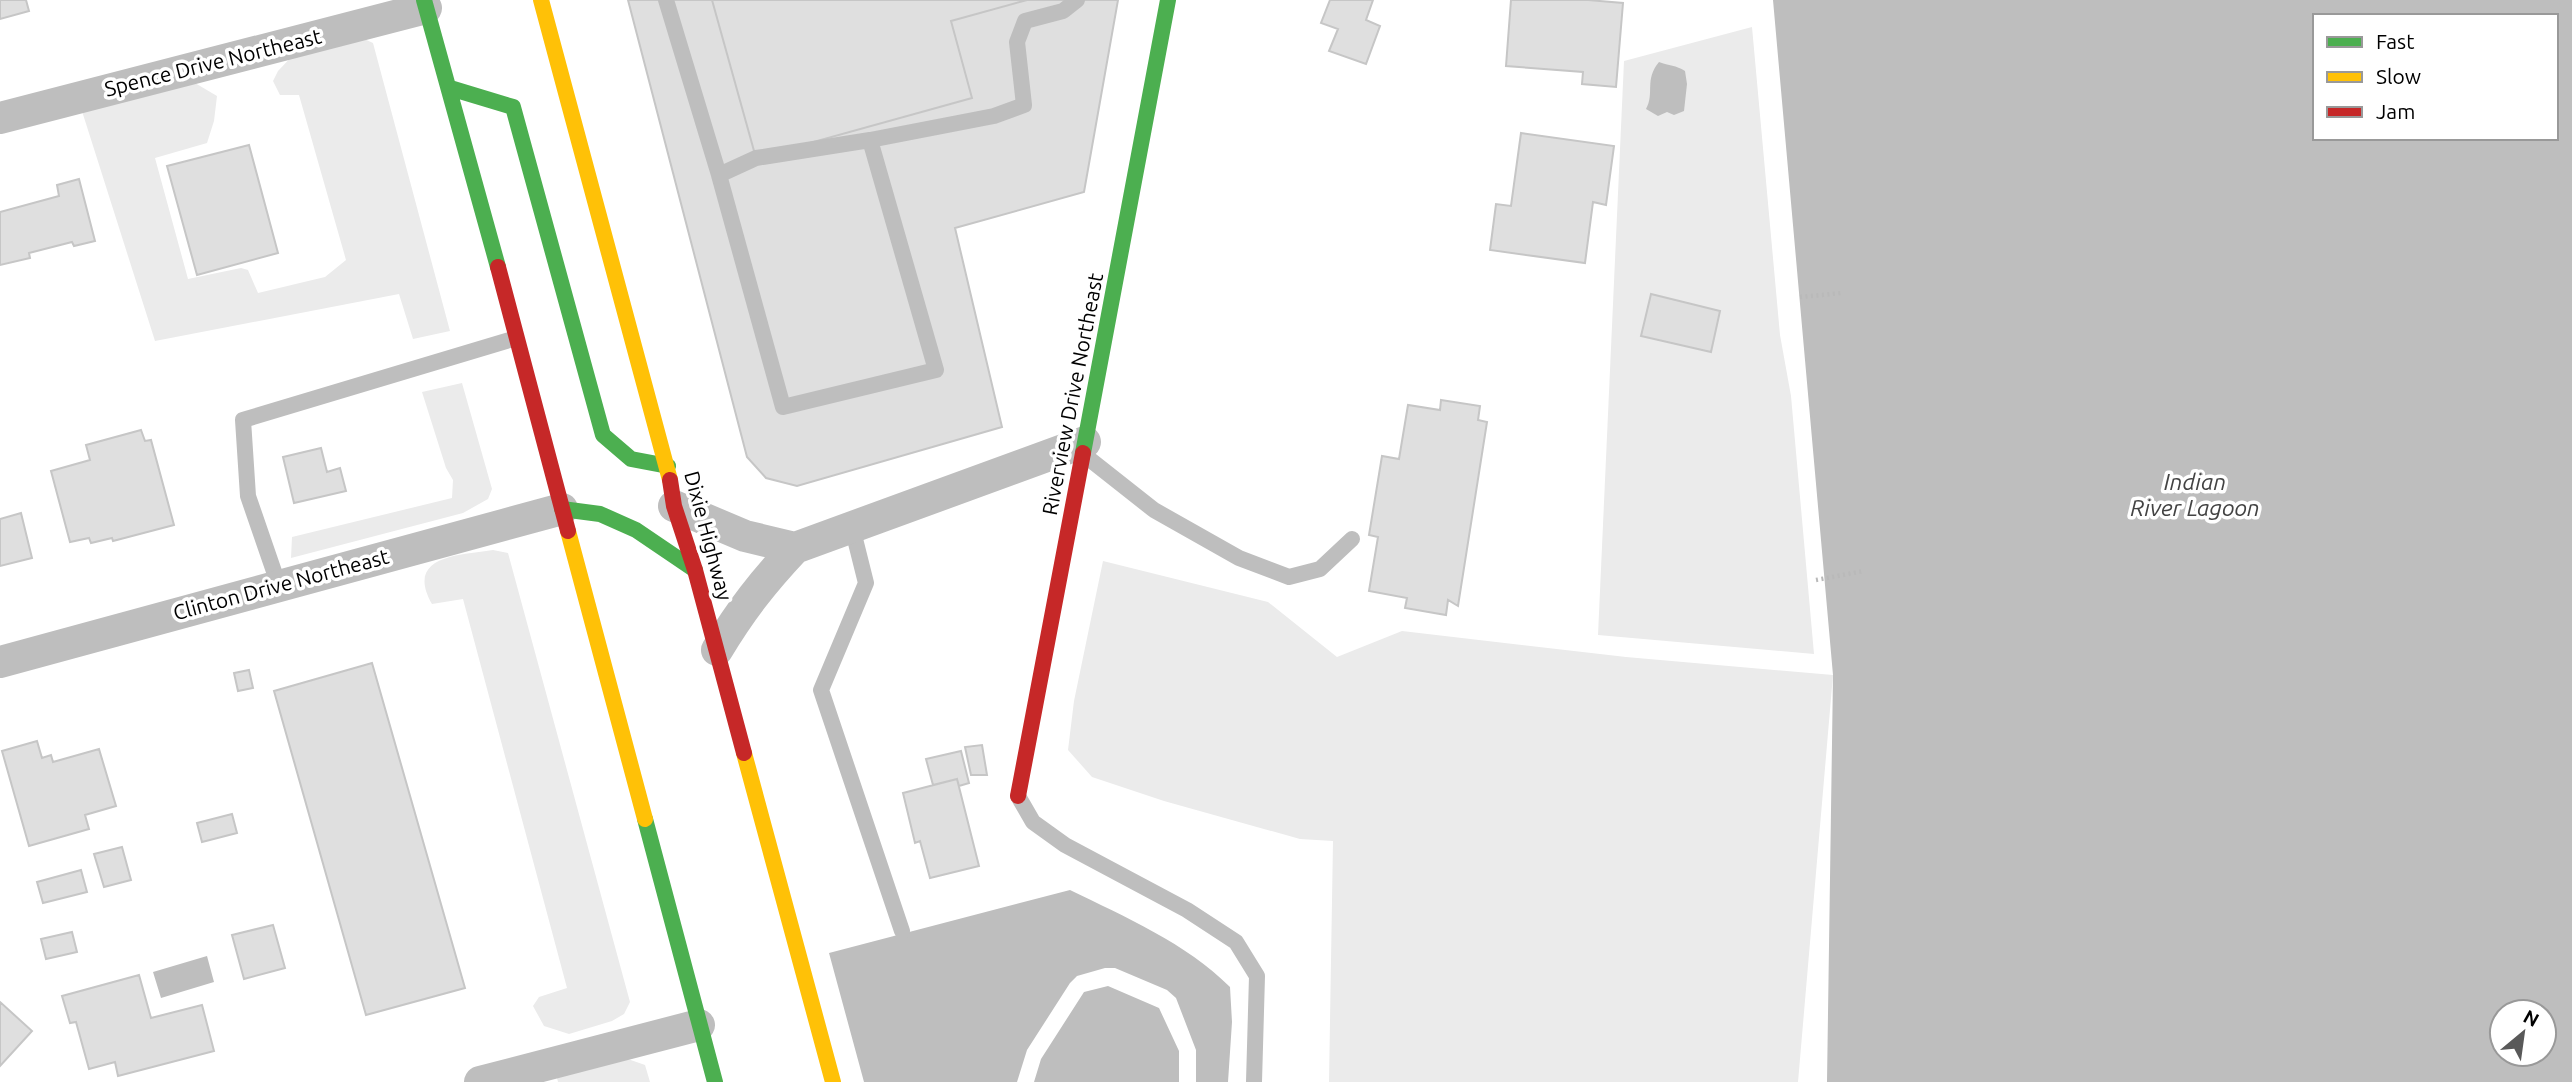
<svg xmlns="http://www.w3.org/2000/svg" width="2572" height="1082" font-family="Ubuntu,sans-serif">
<style>
.green{fill:#ebebeb}
.water{fill:#bebebe;fill-rule:evenodd}
.building{fill:#dfdfdf;stroke:#c6c6c6;stroke-width:2}
.lines{fill:none;stroke-linecap:round;stroke-linejoin:round}
.path{stroke:#b9b9b9;stroke-width:4.5;stroke-dasharray:2 3.5;stroke-linecap:butt}
.lane{stroke:#bebebe;stroke-width:16}
.street{stroke:#bebebe;stroke-width:32}
.fast{stroke:#4caf50;stroke-width:16}
.slow{stroke:#ffc107;stroke-width:16}
.jam{stroke:#c62828;stroke-width:16}
.labels{text-anchor:middle;stroke-width:7;stroke-linejoin:round;paint-order:stroke}
.street-label{font-size:21px;fill:#000;stroke:#fff}
.water-label{font-size:23px;font-style:italic;fill:#434343;stroke:#fff}
</style>
<rect width="100%" height="100%" fill="#fff"/>
<!-- green -->
<path class="green" d="M1752 27 1780 335 1791 396 1814 654 1598 635 1624 61Z
M360 37 373 43 450 331 413 339 399 294 155 341 81 108 195 83 217 96 214 121 207 143 155 158 188 279 241 268 248 270 258 293 325 277 346 260 299 95H280L273 81 278 71 298 50Z
M462 383 492 489 488 499 463 513 291 558 292 537 452 498 453 480 446 468 422 392Z
M493 550 508 553 630 1002 624 1014 612 1021 569 1034 544 1026 533 1006 539 997 567 988 463 599 432 604C404 555 461 555 493 550Z
M1103 561 1268 602 1337 657 1402 631 1626 657 1833 675 1798 1082H1329L1333 841 1300 839 1164 801 1092 777 1068 750 1074 701Z
M625 1058 645 1065 650 1082H558L556 1074Z"/>
<!-- water -->
<path class="water" d="M1773 0H2572V1082H1827L1833 675ZM2315 16H2556V138H2315ZM2544 1012V1054H2502V1012Z
M1659 62C1669 66 1676 65 1685 71L1687 84 1684 111 1674 115 1667 112 1658 116 1646 109C1655 93 1644 80 1659 62Z
M1070 890C1125 917 1186 943 1230 987L1232 1022 1228 1082H1196V1050L1176 998 1167 990 1115 968H1105L1077 976 1070 983 1027 1050 1017 1082H864L829 953Z
M207 956 214 982 161 998 153 972Z
M1108 986 1159 1008 1179 1051V1082H1034L1041 1059 1084 992Z"/>
<!-- building -->
<path class="building" d="M0 0H26L29 11 0 19Z
M628 0H1118L1084 192 955 228 1002 427 797 486 766 478 747 457Z
M712 0H1027L951 21 972 98 756 158Z
M1330 0H1373L1366 20 1380 26 1366 64 1329 51 1338 29 1321 23Z
M1511 0H1588L1623 3 1616 87 1582 84 1583 72 1506 66Z
M1521 133 1614 146 1606 205 1593 202 1585 263 1490 250 1496 204 1511 206Z
M249 145 278 253 197 275 167 166Z
M79 179 95 241 74 246 72 242 29 253 30 258 0 265V212L59 196 57 185Z
M1651 294 1720 311 1711 352 1641 336Z
M1441 400 1480 406 1478 420 1487 422 1458 606 1448 600 1446 615 1405 608 1407 598 1369 591 1378 537 1369 535 1382 456 1399 459 1408 405 1440 410Z
M141 430 145 441 151 440 174 525 113 541 112 538 91 543 89 538 70 542 51 471 90 460 86 445Z
M321 448 327 472 340 468 346 491 294 503 283 457Z
M21 513 32 558 0 566V519Z
M372 663 465 988 366 1015 274 691Z
M249 670 253 688 238 691 234 673Z
M37 741 42 758 51 755 53 762 99 749 116 806 85 815 89 829 29 846 2 751Z
M982 745 987 775H971L965 747Z
M961 751 969 783 959 786 957 779 933 785 926 759Z
M957 779 979 866 930 878 920 841 915 843 903 793Z
M232 814 237 833 202 842 197 823Z
M122 847 131 880 104 887 94 854Z
M81 870 87 892 43 903 37 882Z
M273 925 285 968 244 979 232 935Z
M72 932 77 952 46 959 41 939Z
M139 975 151 1018 202 1005 214 1051 118 1076 115 1062 89 1069 76 1022 70 1023 62 996Z
M0 1002 32 1031 0 1066Z"/>
<g class="lines">
<!-- path -->
<path class="path" d="M1800 297 1842 293
M1816 580 1864 571"/>
<!-- lane -->
<path class="lane" d="M666 0 719 175 783 407 936 370 870 140 756 158 719 175
M870 140 994 116 1024 105 1017 42 1025 21 1063 11 1077 0
M1083 454 1154 510 1239 558 1289 577 1320 569 1352 539
M852 527 866 583 821 690 902 931
M279 586 248 496 243 420 516 338
M1018 796 1033 822 1065 845 1187 910 1236 942 1257 976 1254 1082"/>
<!-- street -->
<path class="street" d="M0 118 426 8
M674 506 745 536 795 548
M717 650C741 610 763 582 795 548L1085 442
M0 662 562 509
M480 1082 699 1025"/>
<!-- fast -->
<path class="fast" d="M424 0 498 267
M450 88 513 107 603 435 631 459 668 466
M1083 453 1168 0
M562 509 600 514 636 530 695 570
M645 819 715 1082"/>
<!-- slow -->
<path class="slow" d="M541 0 670 480
M568 531 645 819
M744 753 833 1082"/>
<!-- jam -->
<path class="jam" d="M498 267 568 531
M670 480 674 506 695 570 744 753
M1018 796 1083 453"/>
</g>
<g class="labels">
<!-- street labels -->
<g class="street-label">
<text transform="translate(213 63) rotate(-14)" y="7">Spence Drive Northeast</text>
<text transform="translate(1073 394) rotate(-79)" y="7">Riverview Drive Northeast</text>
<text transform="translate(708 536) rotate(75)" y="7">Dixie Highway</text>
<text transform="translate(281 585) rotate(-15)" y="7">Clinton Drive Northeast</text>
</g>
<!-- water labels -->
<g class="water-label">
<text x="2195" y="490">Indian<tspan x="2195" dy="26">River Lagoon</tspan></text>
</g>
</g>
<!-- legend -->
<rect x="2313" y="14" width="245" height="126" fill="#ffffff" stroke="#999999" stroke-width="2"/>
<rect x="2327" y="37" width="35" height="10" fill="#4caf50" stroke="#999999" stroke-width="2"/>
<text x="2376" y="49" font-size="21" fill="#000000">Fast</text>
<rect x="2327" y="72" width="35" height="10" fill="#ffc107" stroke="#999999" stroke-width="2"/>
<text x="2376" y="84" font-size="21" fill="#000000">Slow</text>
<rect x="2327" y="107" width="35" height="10" fill="#c62828" stroke="#999999" stroke-width="2"/>
<text x="2376" y="119" font-size="21" fill="#000000">Jam</text>
<!-- north arrow -->
<g transform="translate(2523 1033) rotate(29)"><circle r="33" fill="#ffffff" stroke="#999999" stroke-width="2"/>
<path d="M0-5L12 26L0 18L-12 26Z" fill="#595959"/>
<text y="-10" font-size="19" font-weight="bold" text-anchor="middle" fill="#000000">N</text>
</g>
</svg>
